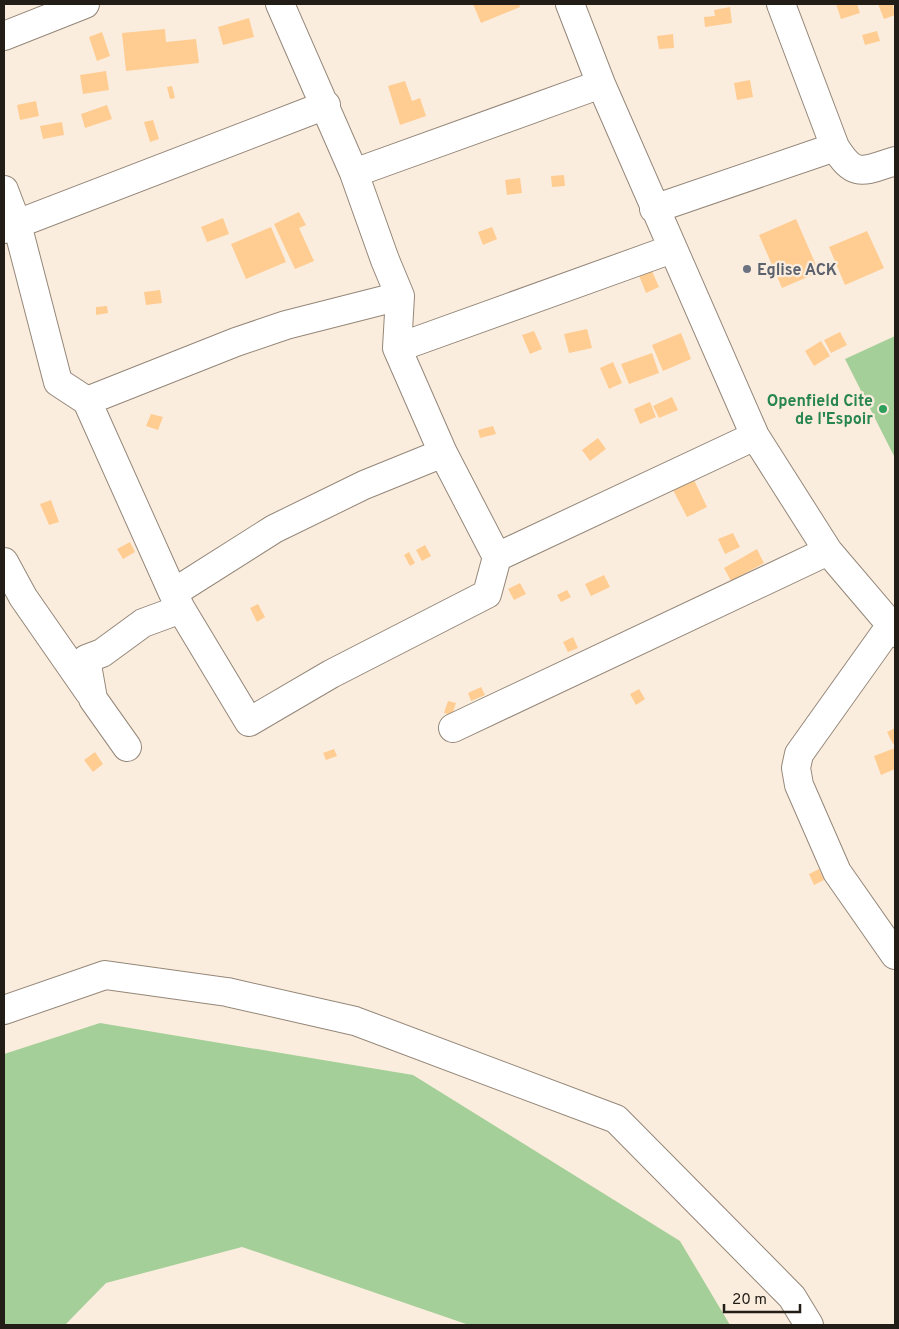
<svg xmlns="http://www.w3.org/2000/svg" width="899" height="1329" font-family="Overpass,sans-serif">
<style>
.garden{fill:#a5cf98}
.building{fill:#ffcc91}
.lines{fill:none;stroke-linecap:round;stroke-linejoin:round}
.street-casing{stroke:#948779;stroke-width:30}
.street{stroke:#fff;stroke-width:28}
.worship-dot{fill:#6b7280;stroke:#fbedde;stroke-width:2}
.leisure-dot{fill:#2e9e5b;stroke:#fbedde;stroke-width:2}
.labels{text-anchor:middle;stroke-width:4.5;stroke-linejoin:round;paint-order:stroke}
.worship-label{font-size:16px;font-weight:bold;fill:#5b616d;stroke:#fbedde;text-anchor:start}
.leisure-label{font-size:16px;font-weight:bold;fill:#27864d;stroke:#fbedde;text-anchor:end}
</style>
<rect width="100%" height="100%" fill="#fbedde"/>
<!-- garden -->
<path class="garden" d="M895 336V458L845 359Z
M100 1023 413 1075 680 1241 730 1325H469L242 1247 106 1283 65 1325H4V1054Z"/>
<!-- building -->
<path class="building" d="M473 4H519L520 7 481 23Z
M836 4H857L860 13 841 19Z
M878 4H893L895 15 884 19Z
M730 7 732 23 705 27 704 17 715 16 714 10Z
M249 18 254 37 223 45 218 27Z
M165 29 166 42 196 39 199 63 126 71 122 33Z
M877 31 880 41 865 45 862 35Z
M102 32 110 56 97 61 89 37Z
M673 34 674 48 659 49 657 36Z
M106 71 109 90 83 94 80 75Z
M750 80 753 97 737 100 734 83Z
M405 81 412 101 420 98 426 116 400 125 388 86Z
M172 86 175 98 170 99 167 87Z
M36 101 39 116 20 120 17 105Z
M107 105 112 119 85 128 81 114Z
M153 120 159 139 150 142 144 122Z
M62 122 64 135 43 139 40 126Z
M564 175 565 186 552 187 551 176Z
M520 178 522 193 507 195 505 180Z
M299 212 306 225 299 228 314 261 295 269 274 224Z
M223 218 229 234 207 242 201 227Z
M796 219 819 272 782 288 759 235Z
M271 227 286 262 246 279 231 244Z
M492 227 497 239 483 245 478 232Z
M867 231 884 268 845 285 829 247Z
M648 262 659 287 646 293 636 268Z
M160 290 162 303 146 305 144 292Z
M107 306 108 313 96 315V307Z
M587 329 592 348 569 353 564 334Z
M534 331 542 349 530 354 522 335Z
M840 332 847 345 831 353 824 340Z
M681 333 691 359 663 371 652 345Z
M821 341 830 356 814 366 805 351Z
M652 353 659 373 629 384 621 364Z
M613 362 622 383 609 389 600 368Z
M672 397 678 410 659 418 653 406Z
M650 402 656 417 640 424 634 409Z
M151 414 163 417 158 430 146 426Z
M493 426 496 434 480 438 478 430Z
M598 438 606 449 590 461 582 450Z
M693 478 707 507 687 517 672 488Z
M51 500 59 522 49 525 40 504Z
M733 533 740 547 725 554 718 539Z
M130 542 135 552 123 559 117 549Z
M425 545 431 556 422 561 416 550Z
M757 549 764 563 731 581 724 568Z
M409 552 415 563 410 566 404 555Z
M604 575 610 587 591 596 585 584Z
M520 583 526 594 514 600 508 589Z
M567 590 571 597 561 602 557 595Z
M258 604 265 617 257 622 250 608Z
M573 637 578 648 568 652 563 642Z
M481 687 485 695 471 701 468 693Z
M639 689 645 699 636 705 630 694Z
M448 701 456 703 452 715 444 713Z
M895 728V743L893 744 887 732Z
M895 748V769L881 775 874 756Z
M334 749 337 756 326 760 323 753Z
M95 752 103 764 93 772 84 760Z
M819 869 824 880 814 885 809 874Z"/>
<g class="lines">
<defs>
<path id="street" d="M280 4 354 173 385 260 400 296 397 348 443 453 497 557
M570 4 601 84 755 436 828 551 891 625 895 628
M781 4 835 147
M4 36 85 4
M354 173 601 84
M4 190 17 224 58 382 87 401 173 593
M654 209 835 147C855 179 863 171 895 161
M4 229 326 105
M397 348 672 249
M87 401 236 342 286 325 400 296
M4 562 23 597 89 692
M181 609 249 722 331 674 487 594 497 557 755 436
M895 633 891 625 799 754 796 768 799 785 837 872 895 955
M453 728 828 551
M127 747 93 699 86 659 102 653 143 623 181 609 173 593 274 529 364 485 443 453
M4 1010 105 975 227 992 355 1021 616 1119 792 1297 809 1325"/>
</defs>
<!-- street casing -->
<use href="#street" class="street-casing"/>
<!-- street -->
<use href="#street" class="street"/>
</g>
<!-- markers -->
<circle class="worship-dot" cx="747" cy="269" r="5"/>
<circle class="leisure-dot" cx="883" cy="409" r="5"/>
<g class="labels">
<!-- worship labels -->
<g class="worship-label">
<text x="757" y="275">Eglise ACK</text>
</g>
<!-- leisure labels -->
<g class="leisure-label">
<text x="873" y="406">Openfield Cite<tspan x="873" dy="18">de l'Espoir</tspan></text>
</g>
</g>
<!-- border -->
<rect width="899" height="1329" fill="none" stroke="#221d17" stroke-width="10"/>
<!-- scale -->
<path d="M724 1304v8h76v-8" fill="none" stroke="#221d17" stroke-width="2.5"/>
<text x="732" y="1304" font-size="15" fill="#221d17" stroke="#fbedde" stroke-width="4" paint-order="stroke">20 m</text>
</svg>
